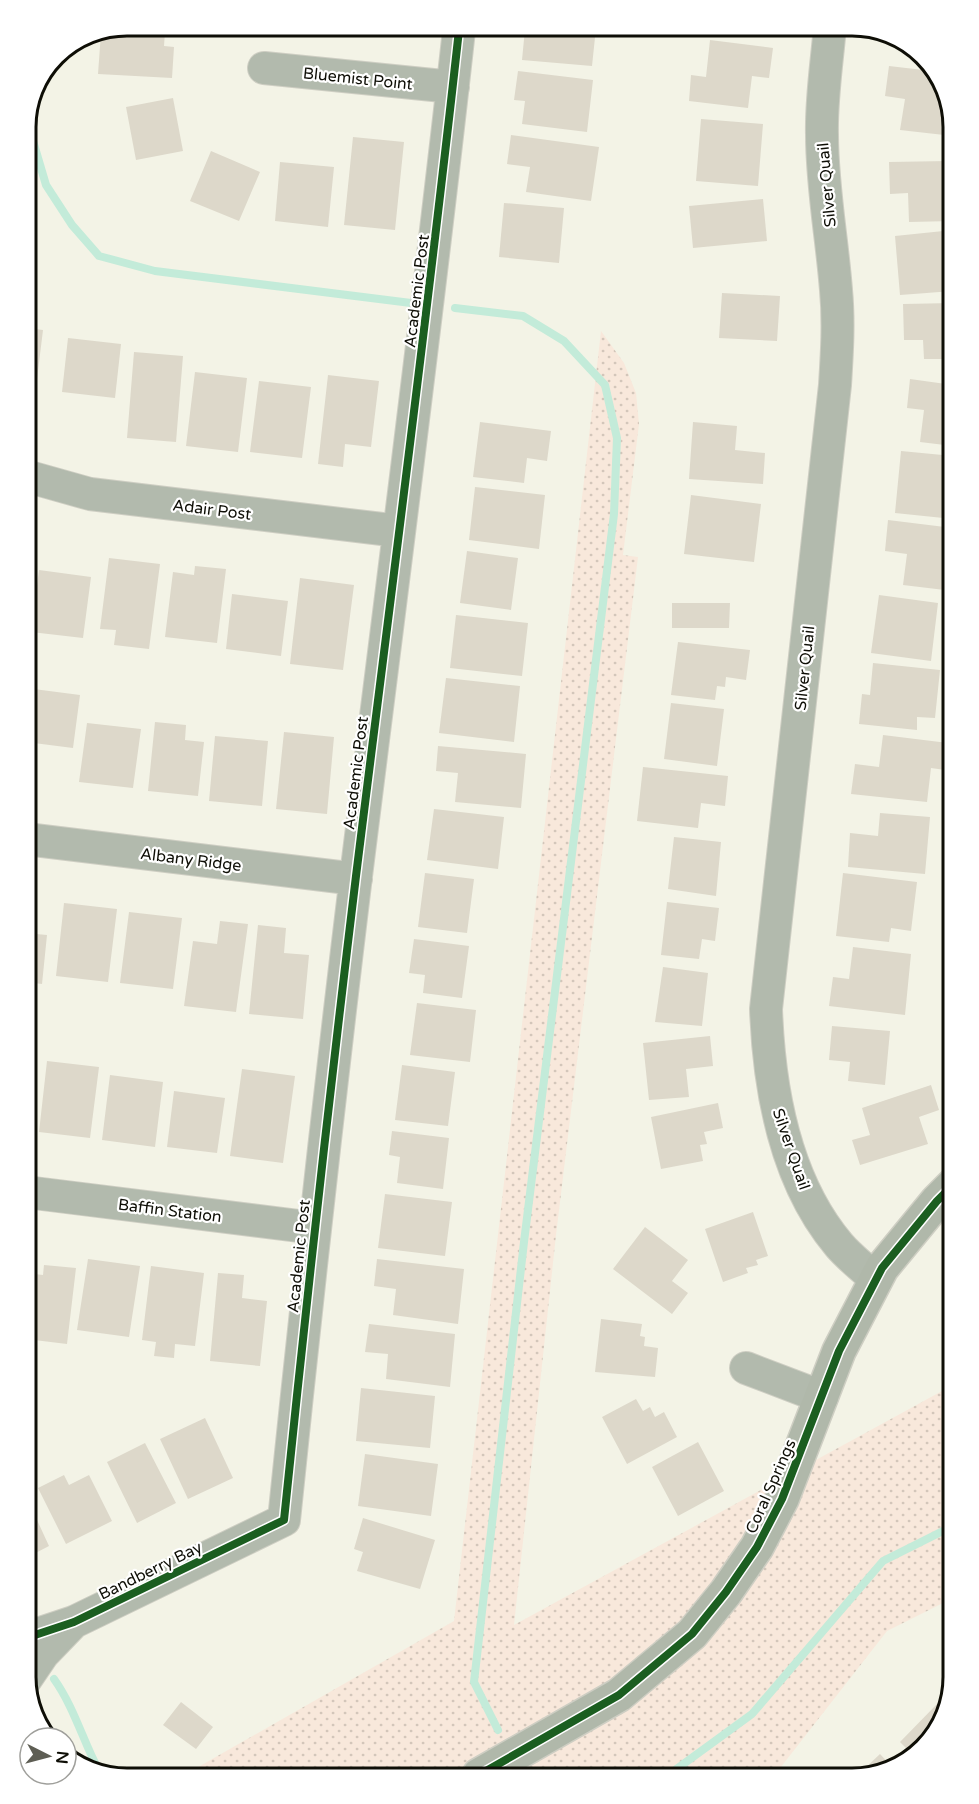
<svg xmlns="http://www.w3.org/2000/svg" width="979" height="1804" font-family="'Varela Round',sans-serif">
<style>
.grass{fill:url(#grass-dots)}
.lines{fill:none;stroke-linecap:round;stroke-linejoin:round}
.stream{stroke:#c3ebd9;stroke-width:8}
.building{fill:#ddd8ca}
.street-casing{stroke:#cecec3;stroke-width:34}
.secondary-casing{stroke:#cecec3;stroke-width:36}
.street{stroke:#b2baad;stroke-width:32}
.secondary{stroke:#b0b8aa;stroke-width:33}
.cycleway-casing{stroke:#fff;stroke-width:11}
.cycleway{stroke:#1b5e20;stroke-width:8}
.labels{text-anchor:middle;stroke-width:4.5;stroke-linejoin:round;paint-order:stroke}
.street-label{font-size:16px;fill:#0e0e06;stroke:#fff}
.rim{fill:none;stroke:#0e0e06;stroke-width:3}
</style>
<defs>
<pattern id="grass-dots" width="8" height="8" patternUnits="userSpaceOnUse" patternTransform="scale(1.5)"><rect width="8" height="8" fill="#f8e8db"/><path d="M2 2h.1M6 6h.1" fill="none" stroke="#d3c6ba" stroke-width="1.8" stroke-linecap="round"/></pattern>
</defs>
<rect width="100%" height="100%" fill="#f3f3e6"/>
<!-- grass -->
<path class="grass" d="M601 331 624 363 636 393 639 424 623 555 638 557 556 1235 514 1625 953 1385V1598L887 1631 777 1772 179 1778 454 1621Z"/>
<g class="lines">
<!-- stream -->
<path class="stream" d="M30 112 33 141 46 185 72 225 99 256 155 271 411 303
M455 308 523 316 564 341 605 385 617 438 614 514 524 1242 474 1682 498 1730
M54 1679C74 1707 83 1741 99 1771
M671 1773 752 1714 883 1561 953 1526"/>
</g>
<!-- building -->
<path class="building" d="M702 27H748L747 35 702 29Z
M596 28 592 66 522 60 525 29Z
M165 32 164 46 174 47 172 78 98 74 101 33Z
M710 40 773 48 769 78 752 76 748 108 689 101 691 75 706 77Z
M889 66 932 71 946 88 954 127 953 136 900 130 905 99 885 96Z
M518 71 593 80 587 132 522 124 525 101 514 100Z
M173 98 183 151 136 160 126 107Z
M701 119 763 124 758 186 696 181Z
M511 135 599 147 591 201 526 192 530 167 507 164Z
M353 137 404 142 395 230 344 225Z
M211 151 260 172 239 221 190 201Z
M948 161 949 194H953V221L909 222 908 193 890 194 889 162Z
M280 162 334 167 328 227 275 221Z
M763 199 767 241 693 248 689 206Z
M504 203 564 208 559 263 499 257Z
M953 230V291L900 295 895 236Z
M722 293 780 296 777 341 719 338Z
M953 303V359H924L923 340H904L903 304Z
M26 328 43 330 37 379 26 378Z
M68 338 121 344 115 398 62 392Z
M134 352 183 356 176 442 127 438Z
M195 372 247 378 238 452 186 446Z
M328 375 379 381 371 447 345 444 343 467 318 464Z
M910 379 953 385V446L920 442 924 410 907 408Z
M259 381 311 387 302 458 250 452Z
M480 422 551 431 547 461 527 458 524 483 473 477Z
M693 422 737 426 735 450 765 453 763 484 689 479Z
M901 451 953 456V519L895 513Z
M475 487 545 495 539 549 469 540Z
M691 495 761 504 754 562 684 554Z
M888 520 953 528V591L903 585 907 554 885 551Z
M467 551 518 558 511 610 460 603Z
M109 558 160 564 149 649 114 645 116 630 100 629Z
M195 566 226 569 217 643 165 637 173 572 194 575Z
M39 570 91 577 83 638 31 632Z
M300 578 354 585 343 670 290 664Z
M232 594 288 601 281 656 226 649Z
M879 595 938 603 931 661 871 653Z
M672 603H730L729 628H672Z
M456 615 528 623 522 676 450 668Z
M678 642 750 650 746 680 726 677 725 687 717 686 715 700 671 695Z
M873 663 940 670 935 718 917 717V730L859 724 862 694 870 695Z
M446 678 520 686 514 742 439 733Z
M26 688 80 695 73 748 26 742Z
M671 703 724 709 717 766 664 759Z
M155 722 186 725 185 740 204 742 198 796 148 791Z
M87 723 141 729 133 788 79 782Z
M284 732 334 737 327 814 276 809Z
M883 735 948 743 945 770 931 768 927 802 851 794 855 764 879 767Z
M215 736 268 741 262 806 209 801Z
M438 746 526 754 521 808 455 802 458 773 436 771Z
M643 767 728 776 725 806 701 803 698 828 637 821Z
M434 809 504 817 498 869 427 860Z
M880 813 930 817 925 874 848 867 850 833 878 836Z
M674 837 721 842 716 896 668 889Z
M425 873 474 879 467 933 418 927Z
M843 873 917 882 911 931 891 928 889 942 836 936Z
M667 902 719 908 715 941 702 939 699 959 661 955Z
M64 903 117 909 108 982 56 976Z
M129 912 182 918 173 989 120 983Z
M220 921 248 924 236 1012 184 1006 193 941 217 944Z
M258 925 286 928 284 953 309 955 303 1019 249 1014Z
M26 933 47 935 42 984 26 982Z
M414 939 469 946 462 998 423 993 425 975 409 973Z
M853 947 911 954 905 1015 829 1006 833 977 849 979Z
M663 967 708 973 702 1026 655 1022Z
M417 1003 476 1010 470 1062 410 1055Z
M832 1026 890 1031 885 1085 848 1081 850 1062 829 1060Z
M710 1036 713 1066 686 1069 689 1097 649 1100 643 1043Z
M47 1061 99 1067 90 1138 39 1132Z
M402 1065 455 1072 448 1126 395 1120Z
M242 1069 295 1076 283 1163 230 1156Z
M26 1070 34 1071 28 1119H26Z
M110 1075 163 1082 155 1147 102 1140Z
M931 1085 939 1110 919 1117 928 1144 860 1165 852 1140 870 1135 862 1108Z
M174 1091 225 1098 217 1153 167 1147Z
M718 1103 723 1128 704 1132 707 1144 700 1145 703 1161 661 1169 651 1117Z
M392 1131 449 1138 443 1189 397 1183 400 1157 389 1155Z
M385 1194 452 1202 445 1256 378 1248Z
M753 1212 768 1256 756 1260 758 1265 746 1268 748 1273 723 1282 705 1229Z
M645 1227 688 1260 672 1281 688 1293 672 1314 613 1269Z
M88 1259 140 1266 129 1337 77 1330Z
M377 1259 464 1269 458 1324 393 1315 396 1289 374 1286Z
M44 1265 76 1268 67 1344 26 1339V1273L43 1275Z
M151 1266 204 1273 195 1346 175 1344 174 1358 154 1356 156 1342 142 1340Z
M218 1273 244 1275 242 1298 267 1301 260 1366 210 1361Z
M601 1319 642 1324 640 1336 645 1337 644 1346 658 1348 655 1377 595 1372Z
M369 1324 455 1334 450 1387 386 1379 388 1354 365 1352Z
M361 1388 435 1396 430 1448 356 1441Z
M636 1399 643 1411 650 1407 655 1417 664 1412 677 1437 627 1464 602 1417Z
M205 1418 233 1478 188 1499 160 1439Z
M698 1442 724 1491 678 1516 652 1467Z
M145 1443 176 1503 137 1523 107 1462Z
M365 1454 438 1464 431 1516 358 1506Z
M64 1475 69 1485 89 1475 112 1521 66 1544 38 1488Z
M26 1496 49 1546 26 1558Z
M363 1518 435 1540 420 1589 357 1571 363 1552 354 1549Z
M181 1702 213 1727 196 1749 163 1725Z
M937 1704 944 1710 937 1733 912 1754 900 1742Z
M880 1754 894 1769 891 1771H862Z"/>
<g class="lines">
<defs>
<path id="street" d="M830 26C827 62 821 99 822 135 822 187 832 238 836 290 839 322 837 353 835 385L766 1009C769 1091 785 1181 839 1245 850 1258 864 1268 876 1280
M264 68 453 87
M26 476 90 494 399 531
M26 839 356 879
M26 1192 315 1228
M746 1368 822 1397
M26 1638 74 1622 284 1520C306 1305 330 1090 356 876 391 594 428 312 459 30
M26 1679 43 1654 71 1625"/>
<path id="secondary" d="M479 1775 619 1695 692 1634 726 1592 757 1547 782 1499 839 1351 882 1268 937 1201 953 1185"/>
</defs>
<!-- street casing -->
<use href="#street" class="street-casing"/>
<!-- secondary casing -->
<use href="#secondary" class="secondary-casing"/>
<!-- street -->
<use href="#street" class="street"/>
<!-- secondary -->
<use href="#secondary" class="secondary"/>
<defs>
<path id="cycleway" d="M26 1638 74 1622 284 1520C306 1305 330 1090 356 876 391 594 428 312 459 30
M479 1775 619 1695 692 1634 726 1592 757 1547 782 1499 839 1351 882 1268 937 1201 953 1185"/>
</defs>
<!-- cycleway casing -->
<use href="#cycleway" class="cycleway-casing"/>
<!-- cycleway -->
<use href="#cycleway" class="cycleway"/>
</g>
<g class="labels">
<!-- street labels -->
<g class="street-label">
<text transform="translate(358 78) rotate(6)" y="6">Bluemist Point</text>
<text transform="translate(826 185) rotate(-95)" y="6">Silver Quail</text>
<text transform="translate(416 291) rotate(-83)" y="6">Academic Post</text>
<text transform="translate(212 509) rotate(7)" y="6">Adair Post</text>
<text transform="translate(804 668) rotate(-84)" y="6">Silver Quail</text>
<text transform="translate(355 773) rotate(-83)" y="6">Academic Post</text>
<text transform="translate(191 859) rotate(7)" y="6">Albany Ridge</text>
<text transform="translate(792 1149) rotate(71)" y="6">Silver Quail</text>
<text transform="translate(170 1210) rotate(7)" y="6">Baffin Station</text>
<text transform="translate(298 1256) rotate(-84)" y="6">Academic Post</text>
<text transform="translate(770 1486) rotate(-66)" y="6">Coral Springs</text>
<text transform="translate(150 1570) rotate(-26)" y="6">Bandberry Bay</text>
</g>
</g>
<!-- crop -->
<path d="M0 0H979V1804H0ZM127 36H852A91 91 0 0 1 943 127V1677A91 91 0 0 1 852 1768H127A91 91 0 0 1 36 1677V127A91 91 0 0 1 127 36Z" fill="#fff" fill-rule="evenodd"/>
<path class="rim" d="M127 36H852A91 91 0 0 1 943 127V1677A91 91 0 0 1 852 1768H127A91 91 0 0 1 36 1677V127A91 91 0 0 1 127 36Z"/>
<!-- north arrow -->
<g transform="translate(48 1756) rotate(96)"><circle r="28" fill="#ffffff" stroke="#9f9f9b" stroke-width="1.5"/>
<path d="M0-4.5L10 22L0 15L-10 22Z" fill="#5e5e54"/>
<text y="-9" font-size="16" font-weight="bold" text-anchor="middle" fill="#0e0e06">N</text>
</g>
</svg>
